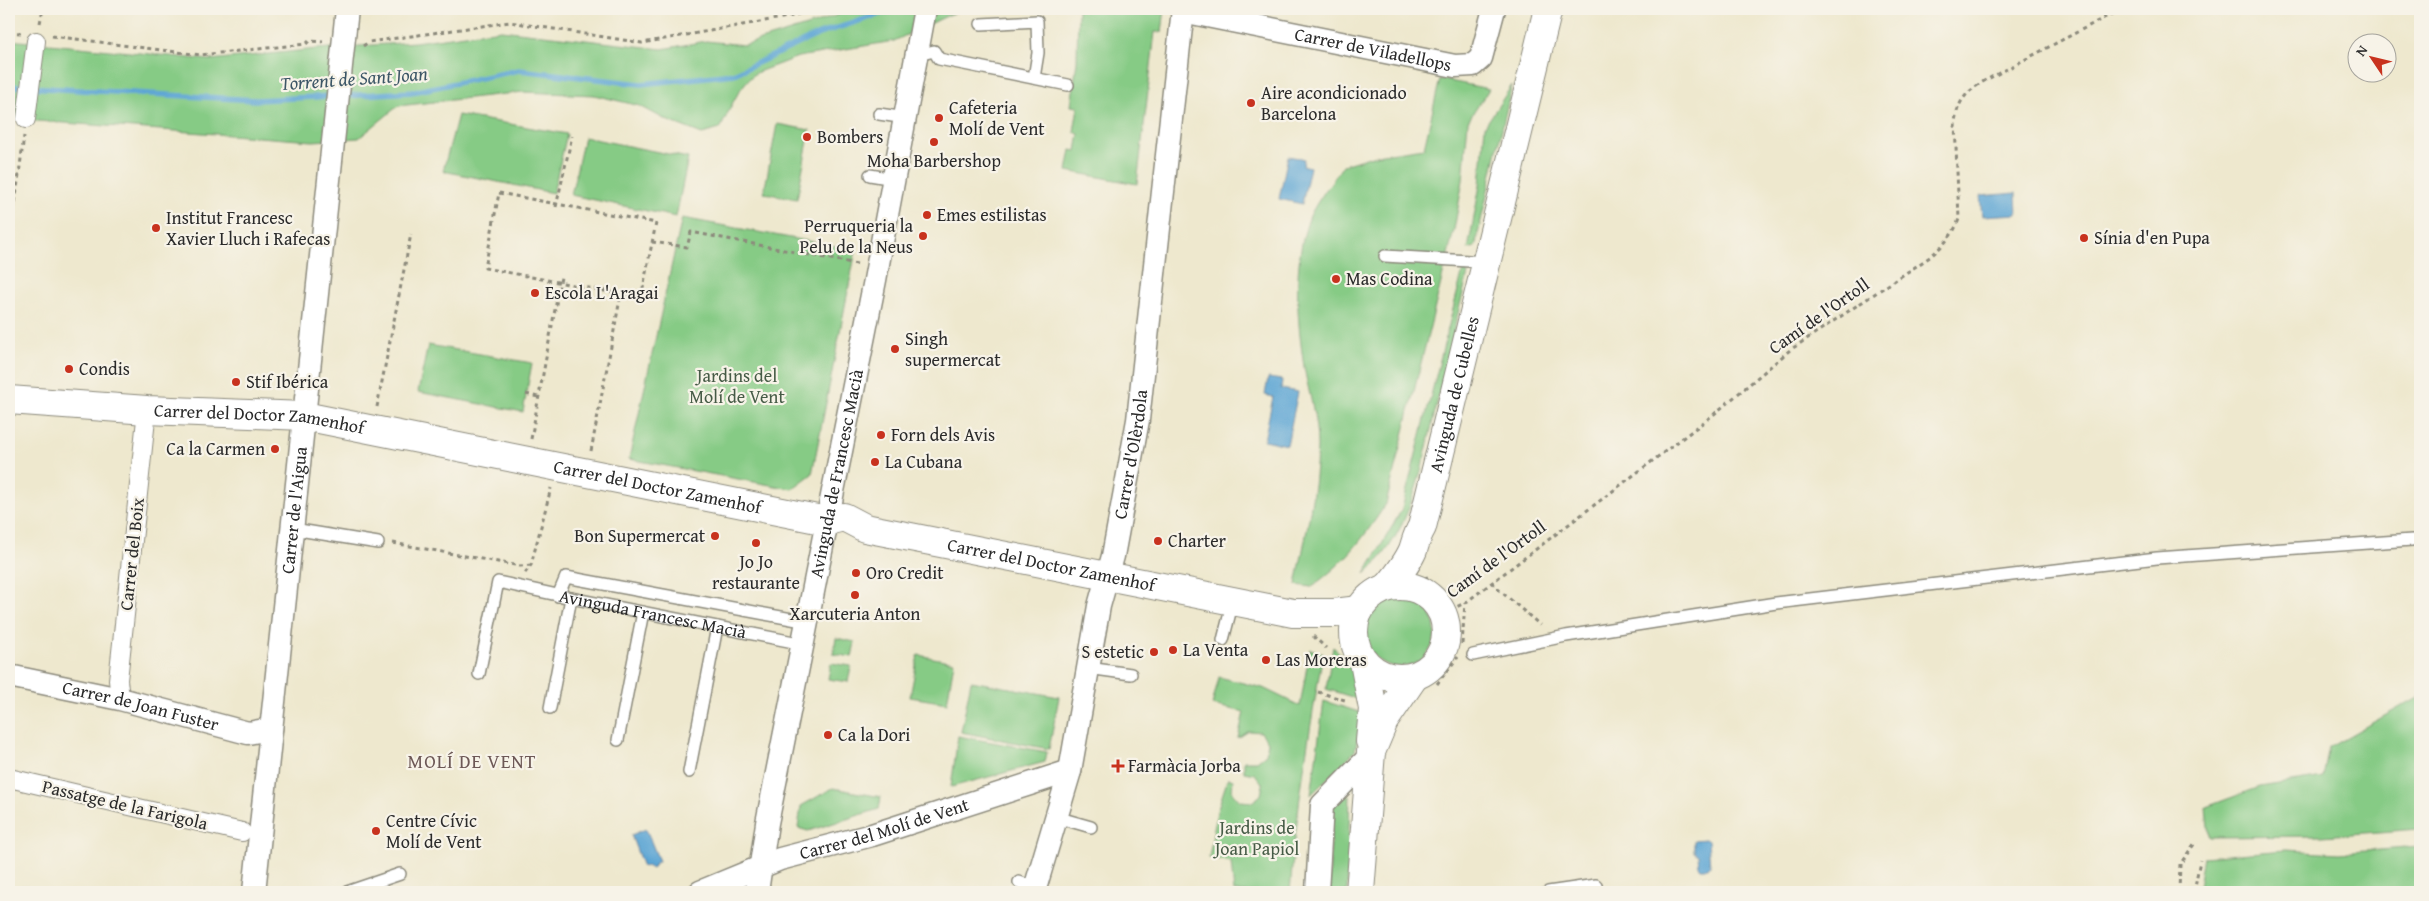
<svg xmlns="http://www.w3.org/2000/svg" width="2429" height="901" font-family="'Gentium Book Plus',serif">
<style>
.green{fill:#86cb85;stroke:#587b58}
.water{fill:#5da6d4;stroke:#446880}
.lines{fill:none;stroke-linecap:round;stroke-linejoin:round}
.stream{stroke:#5da6d4;stroke-width:5.5}
.service-casing{stroke:#8c8a7c;stroke-width:14}
.pedestrian-casing{stroke:#8c8a7c;stroke-width:20}
.minor-casing{stroke:#8c8a7c;stroke-width:25}
.tertiary-casing{stroke:#8c8a7c;stroke-width:30}
.path{stroke:#8c8a7c;stroke-width:3;stroke-dasharray:4 4;stroke-linecap:butt}
.service{stroke:#fff;stroke-width:11}
.pedestrian{stroke:#fff;stroke-width:18}
.minor{stroke:#fff;stroke-width:22}
.tertiary{stroke:#fff;stroke-width:28}
.poi-dot{fill:#c8321e;stroke:#f7f3e8;stroke-width:2}
.labels{text-anchor:middle;stroke-width:4.5;stroke-linejoin:round;paint-order:stroke}
.street-label{font-size:18px;fill:#2b2b2b;stroke:#f7f3e8}
.poi-label{font-size:18px;fill:#2b2b2b;stroke:#f7f3e8;text-anchor:start}
.park-label{font-size:18px;fill:#465b46;stroke:#f7f3e8}
.water-label{font-size:19px;font-style:italic;fill:#3c5666;stroke:#f7f3e8}
.neighbourhood-label{font-size:19px;letter-spacing:1px;fill:#6d5856;stroke:#f7f3e8}
</style>
<rect width="100%" height="100%" fill="#f7f3e8"/>
<filter id="ink" filterUnits="userSpaceOnUse"><feTurbulence type="fractalNoise" baseFrequency=".02" numOctaves="2"/><feDisplacementMap in="SourceGraphic" scale="10" xChannelSelector="R" yChannelSelector="G"/><feConvolveMatrix kernelMatrix="1 2 1 2 8 2 1 2 1" color-interpolation-filters="sRGB"/></filter>
<filter id="wash" filterUnits="userSpaceOnUse"><feTurbulence type="fractalNoise" baseFrequency=".0096" numOctaves="4" result="noise"/><feDisplacementMap in="SourceGraphic" scale="20" xChannelSelector="R" yChannelSelector="G"/><feGaussianBlur stdDeviation="1.12" result="paint"/><feColorMatrix in="noise" values="0 0 0 0 0 0 0 0 0 0 0 0 0 0 0 0 0 1.4 0 .05"/><feComposite in="paint" operator="in"/></filter>
<g filter="url(#wash)">
<rect width="100%" height="100%" fill="#eee8ce"/>
<!-- green -->
<path class="green" d="M854 9H969L951 14 894 41 798 57 758 72C739 83 730 110 720 129L702 134 666 120 640 106 594 95 523 92 398 106 359 138 313 141 9 119V40L210 60 317 49 415 42 501 30 662 49 706 41 744 45 813 24Z
M1078 9H1165L1162 32H1155L1137 184 1067 171 1071 150 1076 151 1079 134 1074 132 1078 107 1071 106 1077 61Z
M1440 79 1489 89 1468 121 1463 180 1454 230 1386 504C1362 540 1346 562 1311 587L1296 585C1305 539 1316 492 1317 446 1317 416 1309 395 1304 367 1297 320 1292 261 1310 216 1318 199 1333 181 1343 165L1376 155 1424 148Z
M1512 85 1475 247 1468 249 1480 185 1485 126Z
M458 115 567 134 553 193 443 171Z
M777 124 810 130 797 199 764 193Z
M584 137 688 158 676 217 571 195Z
M682 218 856 250 812 474 792 489 629 459Z
M1463 270 1468 273C1457 316 1447 360 1437 403 1423 461 1413 533 1365 574L1402 509Z
M428 345 532 363 523 412 418 392Z
M1365 632a35 35 0 1 1 70 0a35 35 0 1 1-70 0Z
M836 638 855 642 852 657 833 654Z
M1333 647C1353 664 1358 677 1365 701L1326 689Z
M1310 649 1323 653C1309 733 1296 811 1290 892H1234L1231 862 1209 858 1217 811 1228 778 1233 780 1232 792 1240 801 1252 802 1261 795 1263 784 1255 774 1244 772V761H1257L1266 754 1268 742 1261 732 1249 731 1238 738 1244 712 1212 705 1219 677 1263 688 1300 706Z
M918 655 954 662 947 703 910 697Z
M831 663 851 666 848 682 828 679Z
M971 681 1059 697 1049 749 961 732Z
M2420 696V829L2322 836 2209 837 2206 807 2260 787 2323 777 2329 747Z
M1324 701 1362 713 1355 751 1311 795Z
M958 736 1047 752 1045 762 951 787Z
M833 788 881 797 879 809 808 831 798 828 801 806Z
M1350 795 1347 892H1329L1332 806 1340 797Z
M2420 847V892H2198L2204 857 2286 850 2339 853Z"/>
<!-- water -->
<path class="water" d="M1288 156 1304 159 1303 165 1310 167 1302 204 1279 199Z
M2016 193 2017 214 1982 216 1980 196Z
M1268 378 1282 380 1281 389 1298 392 1287 445 1264 440 1273 397 1265 395Z
M646 829 659 861 655 863 652 869 647 866 643 867 631 835Z
M1705 839 1708 841 1710 865 1708 868H1701L1699 866 1698 855 1694 852V840Z"/>
<g class="lines">
<!-- stream -->
<path class="stream" d="M9 86 256 100 334 96
M343 96 412 92 519 70 641 84 734 74 819 34 896 9"/>
</g>
</g>
<g filter="url(#ink)">
<g class="lines">
<defs>
<g id="service">
<path d="M981 24 1037 21 1038 53 1034 78"/>
<path d="M918 55 934 51 939 59 1068 85"/>
<path d="M879 114 906 118"/>
<path d="M870 175 894 179"/>
<path d="M1385 256 1486 262"/>
<path d="M293 529 378 543"/>
<path d="M558 596 566 577 808 622"/>
<path d="M1223 640 1233 601"/>
<path d="M1473 655 1566 636 1776 603 2157 558 2412 540"/>
<path d="M1088 668 1131 674"/>
<path id="s1" d="M479 674 498 582 571 598 804 644"/>
<path d="M550 708 571 598"/>
<path d="M618 740 643 612"/>
<path d="M689 772 717 627"/>
<path d="M1056 817 1091 827"/>
<path d="M1019 882 1035 888"/>
<path d="M347 892 400 874"/>
<path d="M1548 892 1596 885"/>
</g>
<path id="pedestrian" d="M26 119 36 41
M120 699 118 680 147 410
M9 778 242 832"/>
<g id="minor">
<path id="s2" d="M1182 11 1455 66 1473 65 1481 58 1494 9"/>
<path id="s3" d="M9 676 120 699 248 733 271 729"/>
<path id="s4" d="M254 892 347 9"/>
<path id="s5" d="M700 892 780 859 872 835 1070 771"/>
<path id="s6" d="M757 892 767 823 875 280 925 9"/>
<path id="s7" d="M1034 892 1070 771 1099 606 1113 556 1138 420 1183 9"/>
<path d="M1317 892 1322 805 1370 756"/>
</g>
<g id="tertiary">
<path id="s8" d="M9 400 147 410 304 416 827 521 844 517 865 528 1293 613H1334L1359 610"/>
<circle cx="1400" cy="632" r="46"/>
<path id="s9" d="M1388 587C1397 576 1407 564 1413 550 1416 541 1417 535 1422 527L1548 9"/>
<path d="M1364 662 1373 709 1370 741"/>
<path d="M1360 892 1371 752 1384 721 1414 677"/>
</g>
</defs>
<!-- service casing -->
<use href="#service" class="service-casing"/>
<!-- pedestrian casing -->
<use href="#pedestrian" class="pedestrian-casing"/>
<!-- minor casing -->
<use href="#minor" class="minor-casing"/>
<!-- tertiary casing -->
<use href="#tertiary" class="tertiary-casing"/>
<!-- path -->
<path class="path" d="M40 23 43 9
M9 32 21 33
M52 36 200 55 306 44 309 41 323 42
M363 46 369 42 510 22 642 43 793 16 812 9
M499 193 656 223 641 298 485 268Z
M556 207 572 136
M11 234 24 136
M652 242 687 247 691 232 857 264
M526 394 538 397
M377 407 411 234
M531 439 561 277
M591 451 621 294
M393 543 520 566 531 565
M525 573 531 565 551 488
M1426 576C1429 585 1436 590 1441 599 1457 624 1457 647 1435 669
M1492 582 1498 589 1540 625
M1443 613 1465 603 1713 415 1790 350 1930 257C1943 245 1953 236 1959 219L1955 123C1957 101 1967 91 1986 80L2121 9
M1313 636 1326 648
M1462 644 1465 603
M1437 684 1458 657
M1318 692 1348 701
M2179 892 2180 864 2195 843
M2194 892 2200 860"/>
<!-- service -->
<use href="#service" class="service"/>
<!-- pedestrian -->
<use href="#pedestrian" class="pedestrian"/>
<!-- minor -->
<use href="#minor" class="minor"/>
<!-- tertiary -->
<use href="#tertiary" class="tertiary"/>
</g>
</g>
<!-- markers -->
<g class="poi-dot">
<circle cx="1251" cy="103" r="5"/>
<circle cx="939" cy="118" r="5"/>
<circle cx="807" cy="137" r="5"/>
<circle cx="934" cy="142" r="5"/>
<circle cx="927" cy="215" r="5"/>
<circle cx="156" cy="228" r="5"/>
<circle cx="923" cy="236" r="5"/>
<circle cx="2084" cy="238" r="5"/>
<circle cx="1336" cy="279" r="5"/>
<circle cx="535" cy="293" r="5"/>
<circle cx="895" cy="349" r="5"/>
<circle cx="69" cy="369" r="5"/>
<circle cx="236" cy="382" r="5"/>
<circle cx="881" cy="435" r="5"/>
<circle cx="275" cy="449" r="5"/>
<circle cx="875" cy="462" r="5"/>
<circle cx="715" cy="536" r="5"/>
<circle cx="1158" cy="541" r="5"/>
<circle cx="756" cy="543" r="5"/>
<circle cx="856" cy="573" r="5"/>
<circle cx="855" cy="595" r="5"/>
<circle cx="1173" cy="650" r="5"/>
<circle cx="1154" cy="652" r="5"/>
<circle cx="1266" cy="660" r="5"/>
<circle cx="828" cy="735" r="5"/>
<path d="M1115.5 758.5h5v5h5v5h-5v5h-5v-5h-5v-5h5z"/>
<circle cx="376" cy="831" r="5"/>
</g>
<g class="labels">
<!-- street labels -->
<g class="street-label">
<text dy="6" stroke="none"><textPath href="#s2" startOffset="195">Carrer de Viladellops</textPath></text>
<text transform="translate(1819 316) rotate(-35)" y="6">Camí de l'Ortoll</text>
<text dy="6" stroke="none"><textPath href="#s9" startOffset="206">Avinguda de Cubelles</textPath></text>
<text dy="6" stroke="none"><textPath href="#s8" startOffset="251">Carrer del Doctor Zamenhof</textPath></text>
<text dy="6" stroke="none"><textPath href="#s7" startOffset="449">Carrer d'Olèrdola</textPath></text>
<text dy="6" stroke="none"><textPath href="#s6" startOffset="426">Avinguda de Francesc Macià</textPath></text>
<text dy="6" stroke="none"><textPath href="#s8" startOffset="656">Carrer del Doctor Zamenhof</textPath></text>
<text dy="6" stroke="none"><textPath href="#s4" startOffset="384">Carrer de l'Aigua</textPath></text>
<text transform="translate(132 554) rotate(-84)" y="6">Carrer del Boix</text>
<text transform="translate(1496 559) rotate(-36)" y="6">Camí de l'Ortoll</text>
<text dy="6" stroke="none"><textPath href="#s8" startOffset="1060">Carrer del Doctor Zamenhof</textPath></text>
<text dy="6" stroke="none"><textPath href="#s1" startOffset="252">Avinguda Francesc Macià</textPath></text>
<text dy="6" stroke="none"><textPath href="#s3" startOffset="135">Carrer de Joan Fuster</textPath></text>
<text transform="translate(125 805) rotate(13)" y="6">Passatge de la Farigola</text>
<text dy="6" stroke="none"><textPath href="#s5" startOffset="195">Carrer del Molí de Vent</textPath></text>
</g>
<!-- poi labels -->
<g class="poi-label">
<text x="1261" y="99">Aire acondicionado<tspan x="1261" dy="21">Barcelona</tspan></text>
<text x="949" y="114">Cafeteria<tspan x="949" dy="21">Molí de Vent</tspan></text>
<text x="817" y="143">Bombers</text>
<text x="934" y="167" text-anchor="middle">Moha Barbershop</text>
<text x="937" y="221">Emes estilistas</text>
<text x="166" y="224">Institut Francesc<tspan x="166" dy="21">Xavier Lluch i Rafecas</tspan></text>
<text x="913" y="232" text-anchor="end">Perruqueria la<tspan x="913" dy="21">Pelu de la Neus</tspan></text>
<text x="2094" y="244">Sínia d'en Pupa</text>
<text x="1346" y="285">Mas Codina</text>
<text x="545" y="299">Escola L'Aragai</text>
<text x="905" y="345">Singh<tspan x="905" dy="21">supermercat</tspan></text>
<text x="79" y="375">Condis</text>
<text x="246" y="388">Stif Ibérica</text>
<text x="891" y="441">Forn dels Avis</text>
<text x="265" y="455" text-anchor="end">Ca la Carmen</text>
<text x="885" y="468">La Cubana</text>
<text x="705" y="542" text-anchor="end">Bon Supermercat</text>
<text x="1168" y="547">Charter</text>
<text x="756" y="568" text-anchor="middle">Jo Jo<tspan x="756" dy="21">restaurante</tspan></text>
<text x="866" y="579">Oro Credit</text>
<text x="855" y="620" text-anchor="middle">Xarcuteria Anton</text>
<text x="1183" y="656">La Venta</text>
<text x="1144" y="658" text-anchor="end">S estetic</text>
<text x="1276" y="666">Las Moreras</text>
<text x="838" y="741">Ca la Dori</text>
<text x="1128" y="772">Farmàcia Jorba</text>
<text x="386" y="827">Centre Cívic<tspan x="386" dy="21">Molí de Vent</tspan></text>
</g>
<!-- park labels -->
<g class="park-label">
<text x="737" y="382">Jardins del<tspan x="737" dy="21">Molí de Vent</tspan></text>
<text x="1257" y="834">Jardins de<tspan x="1257" dy="21">Joan Papiol</tspan></text>
</g>
<!-- water labels -->
<g class="water-label">
<text transform="translate(354 78) rotate(-4)" y="7">Torrent de Sant Joan</text>
</g>
<!-- neighbourhood labels -->
<g class="neighbourhood-label">
<text x="472" y="768">MOLÍ DE VENT</text>
</g>
</g>
<!-- margin -->
<rect width="2429" height="901" fill="none" stroke="#f7f3e8" stroke-width="30"/>
<!-- north arrow -->
<g transform="translate(2372 58) rotate(305)"><circle r="24" fill="#f7f3e8" stroke="#a5a39c"/>
<path d="M0-4L9 19L0 12L-9 19Z" fill="#c8321e"/>
<text y="-8" font-size="14" font-weight="bold" text-anchor="middle" fill="#2b2b2b">N</text>
</g>
</svg>
